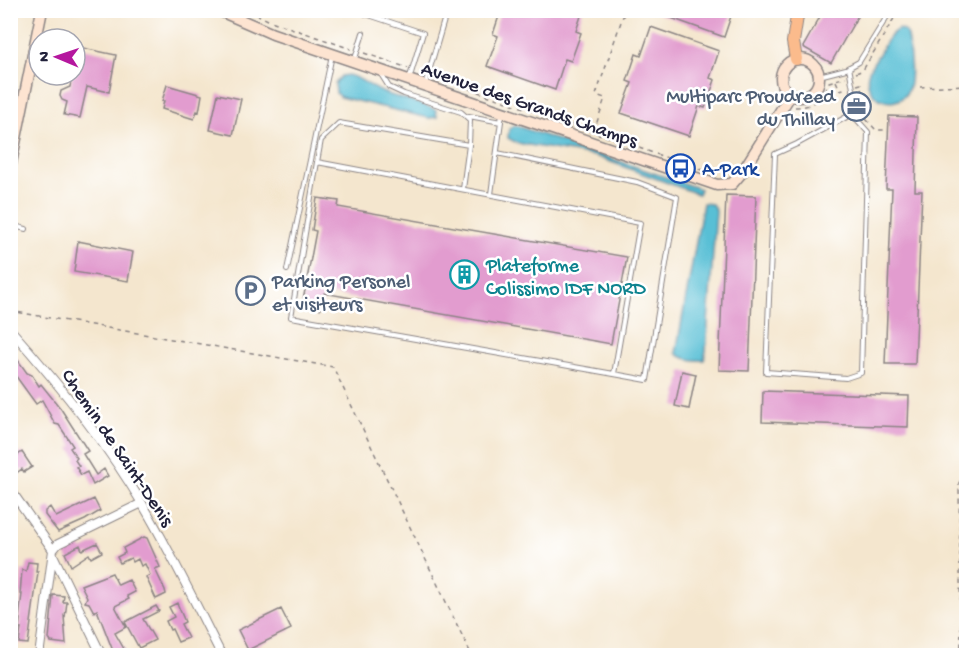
<svg xmlns="http://www.w3.org/2000/svg" width="977" height="666" font-family="'Gochi Hand',sans-serif">
<style>
.water{fill:#58bfd5;stroke:#3d7088;stroke-width:1.5}
.building{fill:#e29ccf}
.lines{fill:none;stroke-linecap:round;stroke-linejoin:round}
.lane-casing{stroke:#8b8484;stroke-width:6}
.street-casing{stroke:#8b8484;stroke-width:10}
.secondary-casing{stroke:#8b8484;stroke-width:13}
.primary-casing{stroke:#8b8484;stroke-width:14}
.path{stroke:#8b8484;stroke-width:1.5;stroke-dasharray:4.5 4.5;stroke-linecap:butt}
.lane{stroke:#fff;stroke-width:4}
.street{stroke:#fff;stroke-width:8}
.secondary{stroke:#fde4d1;stroke-width:10}
.primary{stroke:#fbbb8c;stroke-width:12}
.labels{text-anchor:middle;stroke-width:5;stroke-linejoin:round;paint-order:stroke}
.service-label{font-size:20px;fill:#4e5e75;stroke:#fff;text-anchor:end}
.street-label{font-size:20px;fill:#22223b;stroke:#fff}
.transit-label{font-size:20px;fill:#164399;stroke:#fff;text-anchor:start}
.culture-label{font-size:20px;fill:#0d838f;stroke:#fff;text-anchor:start}
</style>
<rect width="100%" height="100%" fill="#fff"/>
<filter id="ink" filterUnits="userSpaceOnUse"><feTurbulence type="fractalNoise" baseFrequency=".0167" numOctaves="2"/><feDisplacementMap in="SourceGraphic" scale="12" xChannelSelector="R" yChannelSelector="G"/><feConvolveMatrix kernelMatrix="1 2 1 2 8 2 1 2 1" color-interpolation-filters="sRGB"/></filter>
<filter id="wash" filterUnits="userSpaceOnUse"><feTurbulence type="fractalNoise" baseFrequency=".008" numOctaves="4" result="noise"/><feDisplacementMap in="SourceGraphic" scale="24" xChannelSelector="R" yChannelSelector="G"/><feGaussianBlur stdDeviation="1.35" result="paint"/><feColorMatrix in="noise" values="0 0 0 0 0 0 0 0 0 0 0 0 0 0 0 0 0 1.4 0 .05"/><feComposite in="paint" operator="in"/></filter>
<g filter="url(#wash)">
<rect width="100%" height="100%" fill="#f4e6ce"/>
<!-- water -->
<path class="water" d="M899 29 906 32C909 45 914 82 907 92 894 113 863 97 868 74 870 67 875 60 879 54 884 44 889 34 899 29Z
M348 75C361 78 369 86 382 92 399 99 419 102 436 110L437 117 429 118 340 97 336 93 335 84 341 76Z
M514 125 700 189 698 194 595 156 517 143 508 138 509 129Z
M703 203 712 204 716 211 706 351 704 360C696 361 681 359 676 353Z"/>
<g id="blocks">
<!-- building -->
<path class="building" d="M501 10H583L576 31 581 33 571 61 565 59 555 90 487 66 498 36 493 34Z
M649 10H733L724 37Z
M814 10H861L831 63 803 47 821 15Z
M651 27 719 51 710 78 715 80 705 108 699 106 689 136 621 113 632 83 627 81 636 54 641 56Z
M78 47 116 55 109 92 87 87 80 118 64 115 67 102 62 100 60 96 61 91 70 87 72 75H75Z
M167 85 202 95 199 112 197 111 194 119 162 109 164 101H162Z
M218 94 241 99 233 135 210 130Z
M889 116 917 117 915 191H922L915 364H885L892 189H886Z
M726 195 756 196 749 371 719 370Z
M317 198 339 201 338 207 627 257 611 344 324 293 321 309 302 306 316 231 312 230Z
M78 241 133 252 128 281 74 272Z
M10 349 27 373 32 375 39 386 41 384 61 409 88 451 83 454 96 475 104 469 108 476 93 485 87 472 81 475 76 467 79 466 75 460 77 458 70 448 73 446 59 425 55 424 42 400 36 404 10 368Z
M682 371 696 374 689 409 675 406Z
M763 391 909 396 908 427 762 422Z
M10 450 15 457 22 452 32 467 24 472 22 469 15 474 10 467Z
M94 499 100 511 85 520 58 532 45 515V511L50 507 56 517Z
M144 537 147 538 160 567 155 569 165 590 166 594 156 599 146 577 150 575 145 564 141 566 138 559 133 562 131 558 120 563 117 557 125 553 123 548Z
M97 543 102 552 91 558 89 554 71 566 65 553 80 545 82 550Z
M28 562 37 563 36 572H38L28 644 19 643 21 628H19L20 619 19 618 22 594H20L22 570 26 571Z
M112 573 118 585 129 580 135 592 127 596 129 599 115 606 126 627 115 633 128 656H115L97 610 94 612 89 603 85 602 87 597 81 585Z
M53 595 64 596 63 602H67L65 617 64 616 66 644 51 642 49 639Z
M177 603 185 622 181 624 188 638 178 642 172 629 170 630 166 621 174 617 169 607Z
M156 606 159 611 143 619 155 640 139 648 125 622Z
M281 609 291 629 248 650 238 630Z"/>
</g>
</g>
<g filter="url(#ink)">
<use href="#blocks" fill-opacity="0" stroke="#8b8484" stroke-width="1.5"/>
<g class="lines">
<defs>
<path id="lane" d="M354 10 423 33 409 80
M354 62 363 33
M849 67 853 89 852 114 868 132 861 373 846 378 766 372 775 154 797 144 852 114
M379 71 389 87 404 94 461 112 470 120 469 145 463 189
M819 76 846 69 859 62 891 10
M425 85 447 10
M469 116 501 122
M497 153 637 182 677 197 647 380 614 374
M317 162 640 223 614 374 291 317Z
M317 162 321 140 339 123 469 145
M491 194 502 114
M10 225 26 229
M287 270 332 55"/>
<path id="street" d="M10 329C59 384 106 442 143 505 172 554 196 605 222 656
M10 489 53 550
M53 555 102 656
M39 656 53 550 58 544 142 503"/>
<path id="secondary" d="M218 10 273 34 717 185 732 184 743 171 791 94
M781 78a19 19 0 1 1 38 0a19 19 0 1 1-38 0Z
M10 168 42 10"/>
<path id="primary" d="M796 59 793 42 798 10"/>
</defs>
<!-- lane casing -->
<use href="#lane" class="lane-casing"/>
<!-- street casing -->
<use href="#street" class="street-casing"/>
<!-- secondary casing -->
<use href="#secondary" class="secondary-casing"/>
<!-- primary casing -->
<use href="#primary" class="primary-casing"/>
<!-- path -->
<path class="path" d="M248 10 268 20 351 49
M364 53 408 68
M856 73 863 70 899 10
M435 77 705 171
M836 81 840 90 847 88
M857 85 861 84 863 116
M920 87 966 85
M795 107C814 107 822 99 829 82L846 77
M866 119 876 130H888
M594 131 605 98 596 95 625 10
M10 311 333 367 472 656
M961 656 959 483 964 475 966 474"/>
<!-- lane -->
<use href="#lane" class="lane"/>
<!-- street -->
<use href="#street" class="street"/>
<!-- secondary -->
<use href="#secondary" class="secondary"/>
<!-- primary -->
<use href="#primary" class="primary"/>
</g>
</g>
<!-- icons -->
<defs>
<symbol id="office-ring" viewBox="-11 -11 22 22"><circle r="9.5" fill="#fff" stroke="#5c6f8a" stroke-width="1.5"/><path d="M-6-3h4V-5.5h4V-3h4V5H-6ZM-1-4.5V-3h2v-1.5ZM-6 0V1H6V0Z" fill="#5c6f8a"/></symbol>
<symbol id="bus-ring" viewBox="-11 -11 22 22"><circle r="9.5" fill="#fff" stroke="#1a4fb4" stroke-width="1.5"/><path d="M-5-6H5V4H4V6H2V4H-2V6H-4V4H-5ZM-3.5-4V0h7V-4ZM-3.5 1.2v1.5H-2V1.2ZM2 1.2v1.5H3.5V1.2Z" fill="#1a4fb4"/></symbol>
<symbol id="building-ring" viewBox="-11 -11 22 22"><circle r="9.5" fill="#fff" stroke="#0f9aa8" stroke-width="1.5"/><path d="M-4-6H4V6H1V3H-1V6H-4ZM-2.5-4.3h1.7v1.8h-1.7ZM.8-4.3h1.7v1.8H.8ZM-2.5-1h1.7V.8h-1.7ZM.8-1h1.7V.8H.8Z" fill="#0f9aa8"/></symbol>
<symbol id="parking-ring" viewBox="-11 -11 22 22"><circle r="9.5" fill="#fff" stroke="#5c6f8a" stroke-width="1.5"/><path d="M-3.5-5.5H1a3.5 3.5 0 0 1 0 7H-1V5.5H-3.5ZM-1-3.4V-.6H.8a1.4 1.4 0 0 0 0-2.8Z" fill="#5c6f8a"/></symbol>
</defs>
<g fill-rule="evenodd">
<use href="#office-ring" x="840" y="90" width="33" height="33"/>
<use href="#bus-ring" x="664" y="152" width="33" height="33"/>
<use href="#building-ring" x="448" y="258" width="33" height="33"/>
<use href="#parking-ring" x="234" y="274" width="33" height="33"/>
</g>
<g class="labels">
<!-- service labels -->
<g class="service-label">
<text x="835" y="102">Multiparc Proudreed<tspan x="835" dy="23">du Thillay</tspan></text>
<text x="272" y="287" text-anchor="start">Parking Personel<tspan x="272" dy="23">et visiteurs</tspan></text>
</g>
<!-- street labels -->
<g class="street-label">
<text transform="translate(530 103) rotate(19)" y="7">Avenue des Grands Champs</text>
<text transform="translate(119 447) rotate(56)" y="7">Chemin de Saint-Denis</text>
</g>
<!-- transit labels -->
<g class="transit-label">
<text x="702" y="175">A-Park</text>
</g>
<!-- culture labels -->
<g class="culture-label">
<text x="486" y="271">Plateforme<tspan x="486" dy="23">Colissimo IDF NORD</tspan></text>
</g>
</g>
<!-- margin -->
<rect width="977" height="666" fill="none" stroke="#fff" stroke-width="36"/>
<!-- north arrow -->
<g transform="translate(57 57) rotate(272)"><circle r="28" fill="#ffffff" stroke="#a7a7b1" stroke-width="1.5"/>
<path d="M0-4.5L10 22L0 15L-10 22Z" fill="#b5179e"/>
<text y="-9" font-size="16" font-weight="bold" text-anchor="middle" fill="#22223b">N</text>
</g>
</svg>
